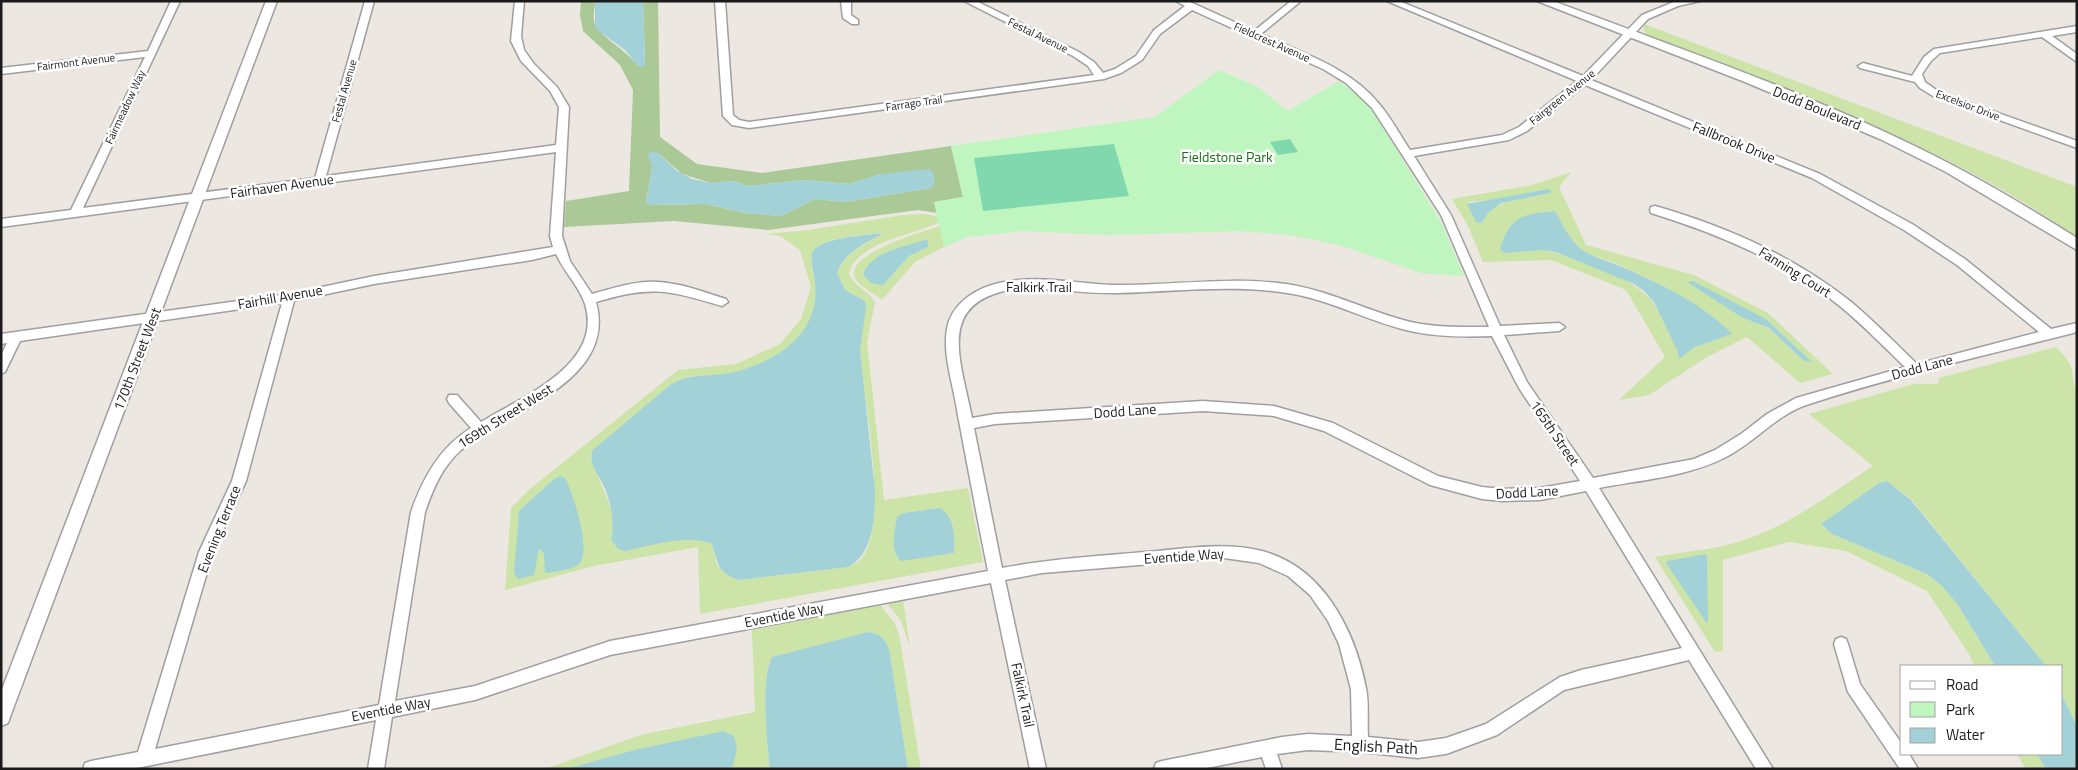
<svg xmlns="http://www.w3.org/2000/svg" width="2078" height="770" font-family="'Titillium Web',sans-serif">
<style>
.grass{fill:#cce4a8;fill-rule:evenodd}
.forest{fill:#abc997;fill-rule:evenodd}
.park{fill:#bff5be}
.pitch{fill:#81d8ae}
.water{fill:#a2d1d8}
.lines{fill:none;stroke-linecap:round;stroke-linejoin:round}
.minor-casing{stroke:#9f9f9f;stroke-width:3}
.tertiary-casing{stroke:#9f9f9f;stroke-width:3}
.minor{fill:#fff;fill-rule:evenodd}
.tertiary{fill:#fff;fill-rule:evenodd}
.labels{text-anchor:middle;stroke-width:5;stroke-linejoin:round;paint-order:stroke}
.far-street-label{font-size:11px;fill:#1b1b1b;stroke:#fff}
.street-label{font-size:14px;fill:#1b1b1b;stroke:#fff}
.park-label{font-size:14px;fill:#127111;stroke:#fff}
.near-street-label{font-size:16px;fill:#1b1b1b;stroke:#fff}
</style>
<rect width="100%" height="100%" fill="#ece7e0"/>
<!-- grass -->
<path class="grass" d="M1644 24 2077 187V237C1948 147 1800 94 1653 39L1644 32Z
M1571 172 1559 187 1586 245 1694 275 1768 313 1833 374 1800 383 1747 337 1707 357 1649 395 1619 400 1665 357 1626 290 1551 260 1483 262 1468 226 1452 199 1532 185ZM1541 190 1550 193C1529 199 1506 196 1489 212L1468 202 1501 199ZM1555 211C1563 225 1569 239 1581 249 1591 257 1606 259 1617 264 1649 279 1709 306 1731 334L1695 347 1679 359 1678 352C1671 338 1661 313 1652 301 1636 279 1571 254 1543 250ZM1727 299 1766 319 1812 362 1803 360 1769 328 1743 318Z
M924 214 941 217 942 221C916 235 858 241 849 273 853 287 870 290 875 303L867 342 884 500 968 488 983 562 700 614 698 547 594 566 505 590 511 508 530 489 678 370 736 364 780 344 801 319 811 287 800 250 780 236 765 234 808 230 903 215ZM883 233C866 245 845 251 837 273L845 290 865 301C863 317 859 335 860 351 862 394 893 533 858 562 855 564 851 565 848 567L739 580 717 565 712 544 701 540 611 539C620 508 596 483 591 456L670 385C689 373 707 377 729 374 746 371 770 360 785 350 803 336 820 312 817 288 815 278 807 260 814 251 826 236 864 235 883 233ZM940 508 954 553 929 556 903 513Z
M940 226 944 247 915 262 882 300C875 294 860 287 855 278 843 254 925 231 940 226ZM902 247H928L909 256 887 281Z
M2056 347C2078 369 2069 369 2077 396V727L2062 695V666H2046L1912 500 1887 481 1879 483 1821 525 1832 534 1927 574 1942 586 1958 605 1995 666H1974L1969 654 1927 591 1846 551 1789 542 1723 560V651L1715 652 1655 557C1681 552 1710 550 1735 543 1785 529 1830 494 1873 466L1809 414 1913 384H1938L1939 378Z
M903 600 910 647 900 619 889 606V603Z
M880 605 894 622 899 634 921 769H908L889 649C884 638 880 633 868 632L772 657C760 681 767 741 770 769H726L733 766 723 731 634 750 566 769H545L640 735 755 712 752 630Z
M2017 754H2037L2046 769H2026Z"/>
<!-- forest -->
<path class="forest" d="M581 1H595C595 7 593 16 594 21 596 34 629 52 638 66L645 64 643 1H658L660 137 697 164 762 173 951 146 963 197 935 202 937 213 918 210 768 230 674 221 564 227 566 201 629 191 633 90 620 65 583 31 580 15ZM658 153 682 174 711 183 734 181 748 186 805 180 849 184 882 174 931 188 845 202 815 199 781 216 745 213 706 204 653 205 646 202 652 168Z"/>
<!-- park -->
<path class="park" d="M1219 70 1258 87 1288 111 1339 81 1364 101 1377 118 1441 222 1464 276 1421 273 1339 245 1290 235 1240 231 1108 235 1022 231 968 237 944 247 934 202 963 197 951 146 1155 117Z"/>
<!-- pitch -->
<path class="pitch" d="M1290 139 1298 152 1278 155 1270 142Z
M1114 144 1129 196 983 211 974 158Z"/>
<!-- water -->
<path class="water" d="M595 1H643L645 65 643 67 638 66 625 50 595 28Z
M651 152 658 153 677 171 692 179 711 183 734 181 748 186 805 180 849 184 882 174 929 169 933 172 935 182 931 188 845 202 815 199 781 216 745 213 706 204 653 205 646 203 652 168 648 154Z
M1548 189 1552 191 1550 193 1501 203 1489 212 1481 223 1476 222 1467 204Z
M1555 211C1563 225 1569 239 1581 249 1592 257 1608 261 1620 266 1658 283 1703 303 1732 334L1695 347 1679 359 1678 352 1654 302 1644 291 1634 284 1556 252 1543 250 1504 253 1500 249C1510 216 1523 214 1555 211Z
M884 233C866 243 844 252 837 273L845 290 865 301 866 307 860 350 875 490C875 516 874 554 848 567L739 580C718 573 718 564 712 544 686 533 651 546 624 551L618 549 611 539C615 525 611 503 605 489 600 476 587 464 593 450L670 385C689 373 708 377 729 373 744 371 773 359 785 349 809 331 820 306 814 276 813 270 810 260 812 253 819 237 868 235 884 233Z
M928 239V247L909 256 883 285 871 283 863 274C872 251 907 246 928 239Z
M1693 281 1766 319 1813 363 1803 360 1769 328 1743 318 1687 282Z
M560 476 565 478C573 493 592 551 579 564 573 570 557 571 549 573L545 572 544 553 539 549 534 575 518 579 514 573 519 511 553 480Z
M1887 481 1911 500 2046 666H1995L1958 605 1942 586 1927 574 1832 534 1821 524 1879 483Z
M940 508C955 517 955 537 954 553L901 561C889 550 895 531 897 517L903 513Z
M1706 554 1707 557 1708 622H1706L1666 563 1667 561Z
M868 632C880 633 884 638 889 649L908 769H770C767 741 760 681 772 657Z
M2062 695 2077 727V769H2046L2037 754H2062Z
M723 731 734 736 737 749 733 766 726 769H566L634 750Z"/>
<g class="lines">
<defs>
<path id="minor" d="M171 1H180L83 208 315 178 365 1H374L326 176 556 145 559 107 550 91 521 61 511 41 515 1H524L521 36 524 50 534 64 557 87 569 107 562 236 570 261 592 294C610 289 628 283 646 282 673 280 700 291 726 299L728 302 722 306C668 290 652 285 596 302 618 382 507 411 461 450 442 467 433 489 425 512L395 701 475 686 610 641 988 571C977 517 967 463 957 410 953 383 940 348 949 321 957 300 978 288 999 283 1036 274 1076 284 1114 285 1171 286 1228 276 1286 284 1327 290 1363 309 1403 320 1431 328 1460 327 1489 327L1441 215 1372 108 1346 83 1323 69 1192 10 1160 34 1142 60 1121 73 1104 79 749 128 732 125 723 116 715 1H725L733 115 739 120 749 122 1094 75 1088 66 1073 56 964 1H976L1079 52 1094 62 1103 73 1115 69 1136 56 1154 30 1185 6 1176 1H1188L1254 31 1291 1H1301L1261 34C1302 53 1351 68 1380 105 1391 118 1400 135 1410 150L1502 135 1519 127 1577 81 1387 1H1399L1583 76 1642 15 1676 1H1700L1678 6 1648 19 1591 80 1820 174 1912 224 1965 259 2051 329 2077 323V332C1987 355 1895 376 1806 405 1775 416 1753 444 1724 458 1686 477 1640 480 1599 488L1773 769H1756L1689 660 1564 690 1497 735 1446 754 1418 758 1360 752 1308 750 1277 754 1282 769H1266L1262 757 1202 769H1154L1156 763 1162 761 1282 737 1308 734 1352 736 1351 689 1339 644 1328 621 1310 595 1288 576 1259 563 1224 558 1042 573 1005 580 1046 769H1030L991 583 610 655 475 700 392 717 384 769H368L376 720 132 769H83L85 763 91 761 138 752 199 552 232 481 282 303 20 341 5 372 1 374V355L7 343 1 344V334L289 294 374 276 553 247 550 236 556 152 1 227V219L71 210 145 57 1 74V68L148 51ZM1585 85 1812 178 1904 230 1957 265 2039 332 1917 364C1895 343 1874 321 1850 301 1793 256 1725 226 1655 206L1651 207 1650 210 1651 213C1719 234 1785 262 1841 307 1864 326 1884 347 1905 367L1796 398 1767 414 1741 434 1715 450 1694 459 1593 478 1527 382 1504 335 1559 331 1565 327 1559 323 1500 326 1451 215 1414 156 1509 140 1527 131ZM556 254C564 272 579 286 585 304 604 365 521 397 481 422L457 395H449L447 399 449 403 471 428C439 448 423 478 411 512L379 705 155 749 213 552 246 481 294 301 374 284 532 260ZM1015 289C1049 287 1083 294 1117 293 1173 292 1231 284 1287 293 1329 299 1365 320 1406 330 1434 337 1464 337 1492 336L1519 388 1580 481 1540 488 1502 489 1482 487 1438 476 1333 423 1274 406 1203 401 995 414 972 418C961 361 934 301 1015 289ZM1203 411 1274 416 1324 431 1430 485 1482 499 1502 501 1540 500 1586 491 1682 648 1581 670 1560 677 1486 724 1446 738 1418 742 1368 737C1367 721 1369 703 1366 688 1355 630 1323 567 1262 551 1224 541 1183 549 1145 552 1097 556 1049 559 1002 568L974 428 995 424Z
M841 1H851V15L858 20V24H852L843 18Z
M2077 26V32L2052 36 2077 54V62L2042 37 1940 53 1931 61 1922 74 1925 82 1939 92 2077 141V148L1933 96 1920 88 1915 82 1860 68 1858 66 1863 63 1912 76 1924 57 1934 49Z
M1841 637 1846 639 1848 644 1860 684 1902 744V754H1909L1918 769H1900L1848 692 1834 644 1836 639Z"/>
<path id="tertiary" d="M266 1H277L10 717 8 723 1 726V692Z
M1537 1H1553C1688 52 1828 99 1956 167 1998 189 2037 213 2077 238V250L1946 172 1880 139 1745 82Z"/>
</defs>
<!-- minor casing -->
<use href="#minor" class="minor-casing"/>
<!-- tertiary casing -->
<use href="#tertiary" class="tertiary-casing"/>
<!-- minor -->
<use href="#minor" class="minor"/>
<!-- tertiary -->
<use href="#tertiary" class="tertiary"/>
</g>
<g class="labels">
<!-- far-street labels -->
<g class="far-street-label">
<text transform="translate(1038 35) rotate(26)" y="4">Festal Avenue</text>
<text transform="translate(1272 42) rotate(24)" y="4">Fieldcrest Avenue</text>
<text transform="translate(76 62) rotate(-7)" y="4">Fairmont Avenue</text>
<text transform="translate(344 91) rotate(-74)" y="4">Festal Avenue</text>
<text transform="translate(1562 97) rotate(-39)" y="4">Fairgreen Avenue</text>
<text transform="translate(914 103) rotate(-8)" y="4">Farrago Trail</text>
<text transform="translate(1968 105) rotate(21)" y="4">Excelsior Drive</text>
<text transform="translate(125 107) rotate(-65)" y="4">Fairmeadow Way</text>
</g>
<!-- street labels -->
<g class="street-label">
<text transform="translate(1817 108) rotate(22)" y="5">Dodd Boulevard</text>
<text transform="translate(1734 142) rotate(22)" y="5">Fallbrook Drive</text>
<text transform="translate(282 186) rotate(-8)" y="5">Fairhaven Avenue</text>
<text transform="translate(1795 272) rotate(32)" y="5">Fanning Court</text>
<text x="1039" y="292">Falkirk Trail</text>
<text transform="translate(280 297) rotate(-10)" y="5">Fairhill Avenue</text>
<text transform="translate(137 359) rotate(-69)" y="5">170th Street West</text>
<text transform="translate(1922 367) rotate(-15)" y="5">Dodd Lane</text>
<text transform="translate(1125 411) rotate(-4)" y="5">Dodd Lane</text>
<text transform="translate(505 416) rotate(-32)" y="5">169th Street West</text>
<text transform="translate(1555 433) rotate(56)" y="5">165th Street</text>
<text transform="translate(1527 492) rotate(-3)" y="5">Dodd Lane</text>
<text transform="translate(219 529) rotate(-68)" y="5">Evening Terrace</text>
<text transform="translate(1184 556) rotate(-4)" y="5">Eventide Way</text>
<text transform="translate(784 615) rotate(-11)" y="5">Eventide Way</text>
<text transform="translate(1023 695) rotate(78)" y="5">Falkirk Trail</text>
<text transform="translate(391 709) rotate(-11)" y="5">Eventide Way</text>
</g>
<!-- park labels -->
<g class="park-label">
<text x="1227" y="162">Fieldstone Park</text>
</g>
<!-- near-street labels -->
<g class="near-street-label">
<text transform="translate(1376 746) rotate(3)" y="6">English Path</text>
</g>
</g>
<!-- border -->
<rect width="2078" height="770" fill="none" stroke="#1b1b1b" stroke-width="5"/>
<!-- legend -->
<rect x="1900" y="665" width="162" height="90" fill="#ffffff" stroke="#a4a4a4"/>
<rect x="1910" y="681" width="25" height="8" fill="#ffffff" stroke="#a4a4a4"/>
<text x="1946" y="690" font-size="15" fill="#1b1b1b">Road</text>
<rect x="1910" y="702" width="25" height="15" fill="#bff5be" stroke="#a4a4a4"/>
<text x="1946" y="715" font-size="15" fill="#1b1b1b">Park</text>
<rect x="1910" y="728" width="25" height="15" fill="#a2d1d8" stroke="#a4a4a4"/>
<text x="1946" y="740" font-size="15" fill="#1b1b1b">Water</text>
</svg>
